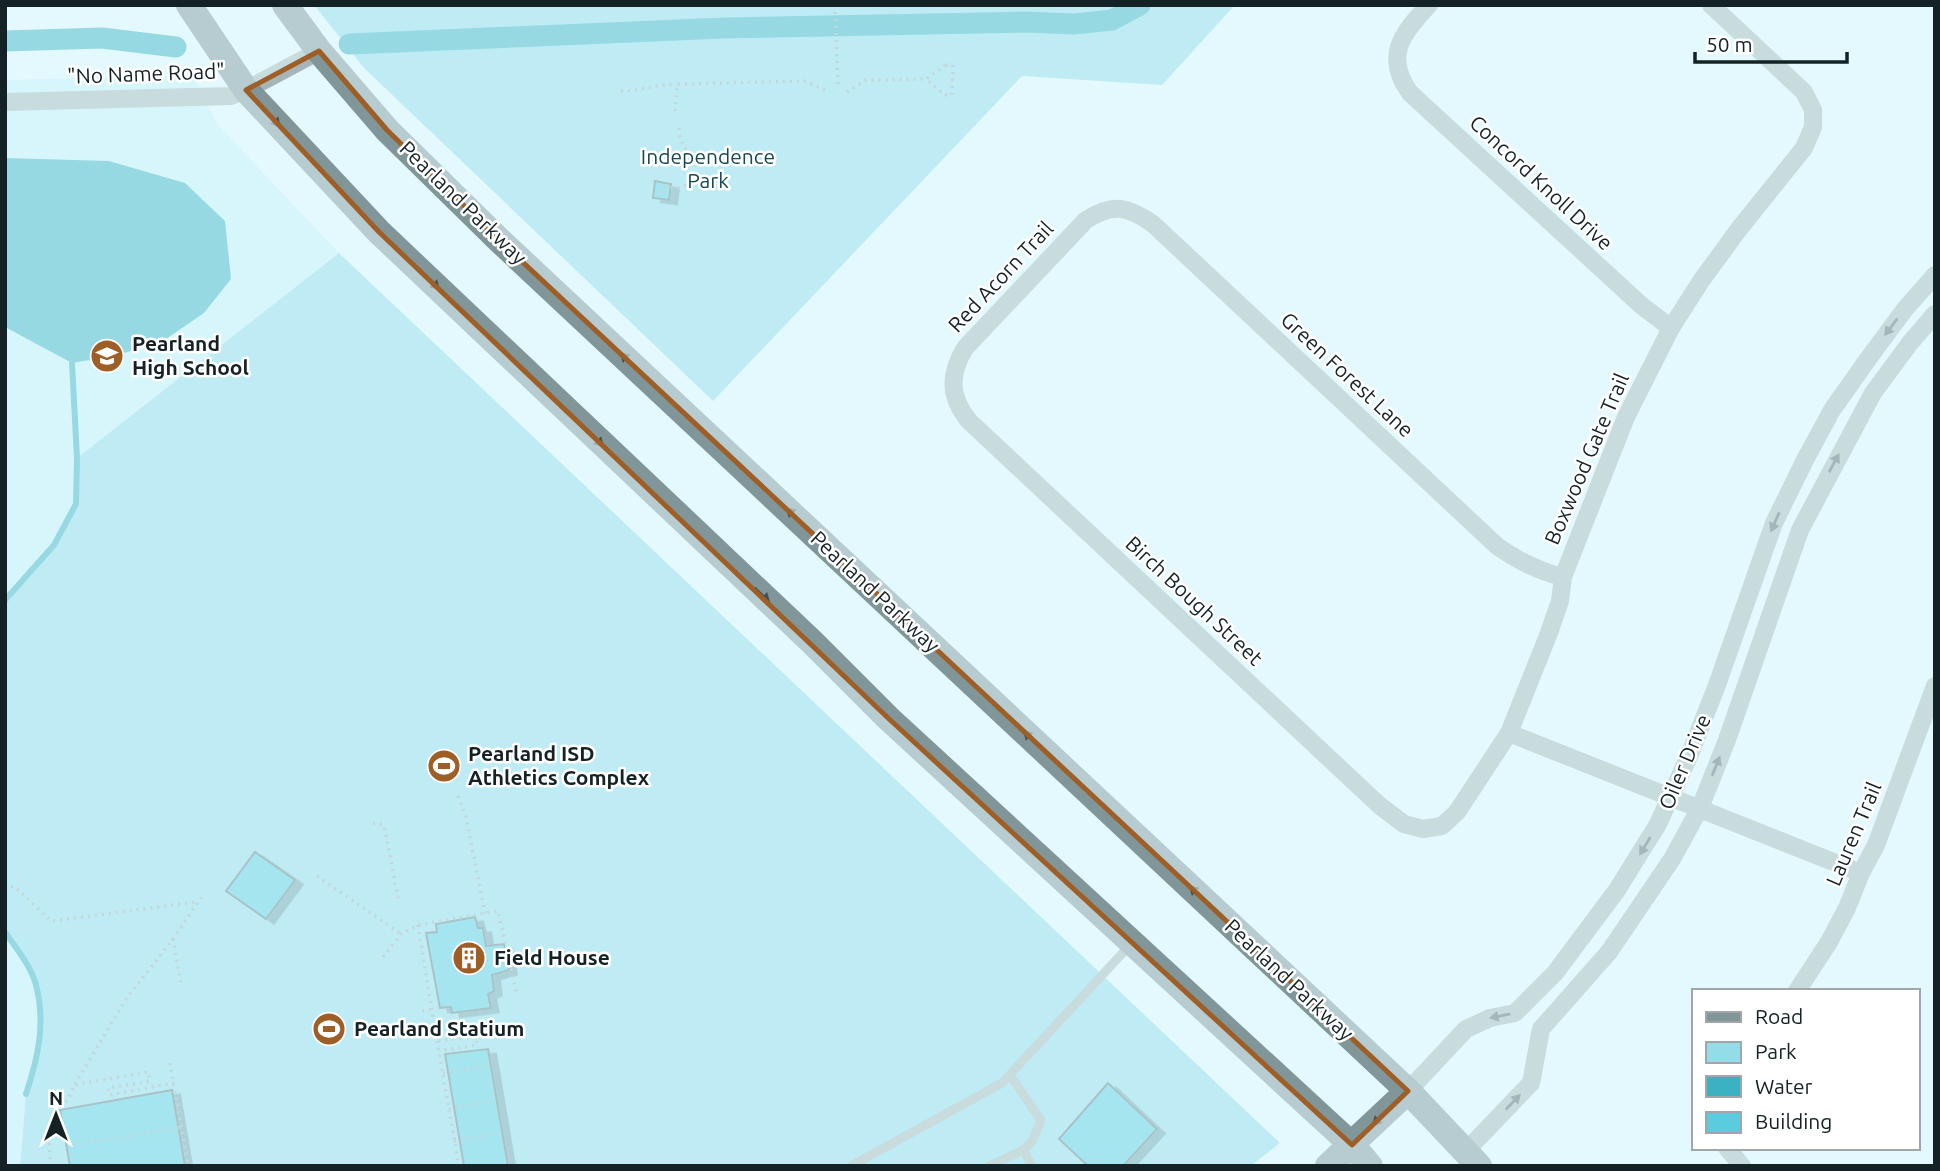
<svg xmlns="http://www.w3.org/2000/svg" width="1940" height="1171" font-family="Ubuntu,sans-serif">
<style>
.built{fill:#c5f2f9}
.green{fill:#93dce8}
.water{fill:#3bb2c2}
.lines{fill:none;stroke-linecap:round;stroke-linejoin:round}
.stream{stroke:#3bb2c2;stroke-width:6}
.canal{stroke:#3bb2c2;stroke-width:21}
.building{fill:#5accdd;stroke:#618186;stroke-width:2;filter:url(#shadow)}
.path{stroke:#9badb1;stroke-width:3.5;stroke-dasharray:2 5;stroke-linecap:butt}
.lane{stroke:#a6b5b7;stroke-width:9}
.street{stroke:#a6b5b7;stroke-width:18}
.secondary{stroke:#809699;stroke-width:26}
.oneway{fill:#405053}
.oneway2{fill:#566467}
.marked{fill:none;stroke:#9e5e26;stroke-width:5;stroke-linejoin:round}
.labels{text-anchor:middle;stroke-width:5;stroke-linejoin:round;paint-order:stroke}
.street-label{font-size:21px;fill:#152225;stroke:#fff}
.park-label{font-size:21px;fill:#164950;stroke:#fff}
.poi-label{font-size:21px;font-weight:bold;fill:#152225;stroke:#fff;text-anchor:start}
</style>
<defs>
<filter id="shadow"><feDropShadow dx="8" dy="4.5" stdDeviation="0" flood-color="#0004"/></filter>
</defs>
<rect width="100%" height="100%" fill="#e4f9fd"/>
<!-- built -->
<path class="built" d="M193 75 217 124 339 253 77 458 76 504 54 545 5 600V80Z
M5 932 36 984 42 1027 38 1057 26 1094 20 1166H5Z"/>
<!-- green -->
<path class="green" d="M314 5H1235L1162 85 1022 76 713 401 364 68Z
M339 253 1280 1143 1251 1166H20L26 1094 38 1057 42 1027 36 984 5 932V600L54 545 76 504 77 458Z"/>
<!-- water -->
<path class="water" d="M5 158 109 161 185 183 225 221 231 279 204 313 163 341 118 355 72 363 5 327Z"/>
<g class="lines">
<!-- stream -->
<path class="stream" d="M5 600 54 545 76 504 77 458 72 363
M5 932C16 948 31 966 36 985 46 1023 38 1058 26 1094"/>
<!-- canal -->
<path class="canal" d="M5 41 102 38 176 47
M349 44 724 28 1025 22 1074 24 1112 20 1140 5"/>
</g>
<!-- building -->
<path class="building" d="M655 181 671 184 669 200 653 198Z
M255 852 295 880 266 919 226 891Z
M475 917 478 928H483L486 946 504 944 509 970 492 975 494 991 488 994 491 1008 452 1013 451 1007 440 1008 426 933 437 932 436 924Z
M488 1049 508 1166H464L445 1054Z
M1108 1083 1157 1129 1123 1166H1088L1059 1139Z
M172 1090 185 1166H70L60 1110Z"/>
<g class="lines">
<!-- path -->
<path class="path" d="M835 5 838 88
M946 65H953L952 95H945L926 79Z
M621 91C641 91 658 84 677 84
M847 92 866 80 926 79
M675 111 677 84 805 81 829 92
M679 128C680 144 689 157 704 163
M662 193 663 187 680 188 692 182 702 181
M458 796 466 817 485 913
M373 823 384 825 399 902
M317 876 401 934
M5 890 14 886 51 921 197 902
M418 925 437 1041 475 1036 477 1045 439 1051
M173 939 181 984
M383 957 401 934 418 925 498 911 517 995
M422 1011 434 1009
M437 1041 459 1166
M170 1063 188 1166
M443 1073 487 1066
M75 1084 126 999 173 939 203 895
M449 1109 493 1101
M454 1141 498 1133
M74 1145 182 1127
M51 1166 49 1145 53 1120 56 1108 68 1100 74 1085 148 1072 150 1081 108 1088 110 1095 174 1083"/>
<!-- lane -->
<path class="lane" d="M1023 1149 1032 1166
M851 1166 1002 1083 1131 944
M989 1166 1021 1151 1032 1142 1041 1120 1010 1075"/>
<!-- street -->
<path class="street" d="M1429 5C1401 34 1384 57 1410 93L1642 306 1671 328
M5 102 231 96 246 90 319 51
M1563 577C1538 571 1518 561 1497 546L1153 224C1127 206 1113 203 1086 220L965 348C949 375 949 396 969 421L1379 805 1404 824 1423 829 1442 826 1457 812 1509 733 1549 633 1560 601 1563 577 1626 417 1671 328 1701 281 1739 229 1804 148 1813 127V110L1804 92 1711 5
M1509 733 1861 873
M1797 991 1829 942 1847 908 1861 873 1876 845 1935 686
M1408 1091 1466 1029 1490 1018 1515 1013 1555 973 1617 890 1658 824 1690 754 1717 685 1774 523 1806 458 1832 410 1868 359 1905 309 1935 275
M1727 1148 1742 1166
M1466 1151 1531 1083 1541 1029 1609 952 1672 859 1700 808 1727 740 1800 530 1873 393 1910 343 1935 314"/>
<!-- secondary -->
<path class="secondary" d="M189 5 246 90 379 232 812 642 888 718 1352 1145 1370 1166
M285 5 319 51 387 130 498 239 1408 1091 1479 1166
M1328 1166 1408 1091"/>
</g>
<!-- one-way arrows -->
<defs><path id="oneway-solid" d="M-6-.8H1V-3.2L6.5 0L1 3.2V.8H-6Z" transform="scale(1.75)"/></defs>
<g class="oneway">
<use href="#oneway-solid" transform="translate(273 119) rotate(47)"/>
<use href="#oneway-solid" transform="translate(432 282) rotate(44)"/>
<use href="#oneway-solid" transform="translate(628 360) rotate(-137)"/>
<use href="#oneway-solid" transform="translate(596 439) rotate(44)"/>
<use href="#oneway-solid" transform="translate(794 515) rotate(-137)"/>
<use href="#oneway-solid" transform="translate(762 595) rotate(43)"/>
<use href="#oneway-solid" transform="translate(1031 738) rotate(-137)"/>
<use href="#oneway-solid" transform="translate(1197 893) rotate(-137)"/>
<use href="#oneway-solid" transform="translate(1380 1118) rotate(136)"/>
</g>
<g class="oneway2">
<use href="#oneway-solid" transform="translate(1891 327) rotate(127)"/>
<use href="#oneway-solid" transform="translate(1834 463) rotate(-62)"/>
<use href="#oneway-solid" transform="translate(1775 522) rotate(114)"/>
<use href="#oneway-solid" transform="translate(1716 766) rotate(-68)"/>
<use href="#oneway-solid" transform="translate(1645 846) rotate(121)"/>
<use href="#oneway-solid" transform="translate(1500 1016) rotate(168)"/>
<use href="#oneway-solid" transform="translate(1513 1102) rotate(-46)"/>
</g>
<!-- marked area -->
<path d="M0 0H1940V1171H0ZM319 51 387 130 498 239 1408 1091 1352 1145 888 718 379 232 246 90Z" fill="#e4f9fd" fill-opacity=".55" fill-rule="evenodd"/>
<path class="marked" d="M319 51 387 130 498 239 1408 1091 1352 1145 888 718 379 232 246 90Z"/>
<!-- icons -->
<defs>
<symbol id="school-disc" viewBox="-11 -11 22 22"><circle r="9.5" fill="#9e5e26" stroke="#fff"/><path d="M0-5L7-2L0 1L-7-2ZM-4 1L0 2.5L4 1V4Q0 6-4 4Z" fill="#fff"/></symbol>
<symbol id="stadium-disc" viewBox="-11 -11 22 22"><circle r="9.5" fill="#9e5e26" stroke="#fff"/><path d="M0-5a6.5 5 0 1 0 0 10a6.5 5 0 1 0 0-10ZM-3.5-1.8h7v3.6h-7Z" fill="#fff"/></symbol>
<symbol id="building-disc" viewBox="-11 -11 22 22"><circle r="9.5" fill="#9e5e26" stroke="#fff"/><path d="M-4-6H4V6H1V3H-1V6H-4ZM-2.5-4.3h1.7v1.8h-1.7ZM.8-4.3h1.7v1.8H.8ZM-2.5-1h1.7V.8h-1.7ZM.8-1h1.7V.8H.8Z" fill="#fff"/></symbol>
</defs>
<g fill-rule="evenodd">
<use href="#school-disc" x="88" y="337" width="38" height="38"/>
<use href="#stadium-disc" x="425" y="747" width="38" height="38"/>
<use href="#building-disc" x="450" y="939" width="38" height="38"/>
<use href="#stadium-disc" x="310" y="1010" width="38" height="38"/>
</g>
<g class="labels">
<!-- street labels -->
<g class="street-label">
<text transform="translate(146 74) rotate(-2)" y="7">"No Name Road"</text>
<text transform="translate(1541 183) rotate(43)" y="7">Concord Knoll Drive</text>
<text transform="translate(463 203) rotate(44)" y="7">Pearland Parkway</text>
<text transform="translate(1001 277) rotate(-47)" y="7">Red Acorn Trail</text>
<text transform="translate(1347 375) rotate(43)" y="7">Green Forest Lane</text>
<text transform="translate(1587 459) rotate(-67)" y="7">Boxwood Gate Trail</text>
<text transform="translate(875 592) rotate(43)" y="7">Pearland Parkway</text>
<text transform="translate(1194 601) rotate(43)" y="7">Birch Bough Street</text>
<text transform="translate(1685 762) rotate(-67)" y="7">Oiler Drive</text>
<text transform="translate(1854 834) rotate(-67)" y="7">Lauren Trail</text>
<text transform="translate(1289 980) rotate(43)" y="7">Pearland Parkway</text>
</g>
<!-- park labels -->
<g class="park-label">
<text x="708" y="164">Independence<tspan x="708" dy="24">Park</tspan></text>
</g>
<!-- poi labels -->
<g class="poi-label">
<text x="132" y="351">Pearland<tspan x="132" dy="24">High School</tspan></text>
<text x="468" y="761">Pearland ISD<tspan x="468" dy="24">Athletics Complex</tspan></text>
<text x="494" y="965">Field House</text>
<text x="354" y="1036">Pearland Statium</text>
</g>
</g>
<!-- border -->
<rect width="1940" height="1171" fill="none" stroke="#152225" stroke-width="14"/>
<!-- legend -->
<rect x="1692" y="989" width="228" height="161" fill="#ffffff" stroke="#a1a7a8" stroke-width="2"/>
<rect x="1706" y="1012" width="35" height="10" fill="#809699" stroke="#a1a7a8" stroke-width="2"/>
<text x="1755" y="1024" font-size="21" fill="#152225">Road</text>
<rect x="1706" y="1042" width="35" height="21" fill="#93dce8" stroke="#a1a7a8" stroke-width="2"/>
<text x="1755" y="1059" font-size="21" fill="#152225">Park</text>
<rect x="1706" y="1076" width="35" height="21" fill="#3bb2c2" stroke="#a1a7a8" stroke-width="2"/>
<text x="1755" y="1094" font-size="21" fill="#152225">Water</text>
<rect x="1706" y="1112" width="35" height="21" fill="#5accdd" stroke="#a1a7a8" stroke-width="2"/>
<text x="1755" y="1129" font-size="21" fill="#152225">Building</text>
<!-- north arrow -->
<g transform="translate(56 1115)" stroke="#ffffff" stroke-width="5" paint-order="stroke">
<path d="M0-5L12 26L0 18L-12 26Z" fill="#152225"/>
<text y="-10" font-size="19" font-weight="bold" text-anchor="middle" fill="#152225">N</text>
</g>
<!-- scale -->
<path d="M1695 52v10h152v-10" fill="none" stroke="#152225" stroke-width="3.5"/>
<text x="1706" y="52" font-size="21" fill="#152225" stroke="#ffffff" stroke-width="5" paint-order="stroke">50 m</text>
</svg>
